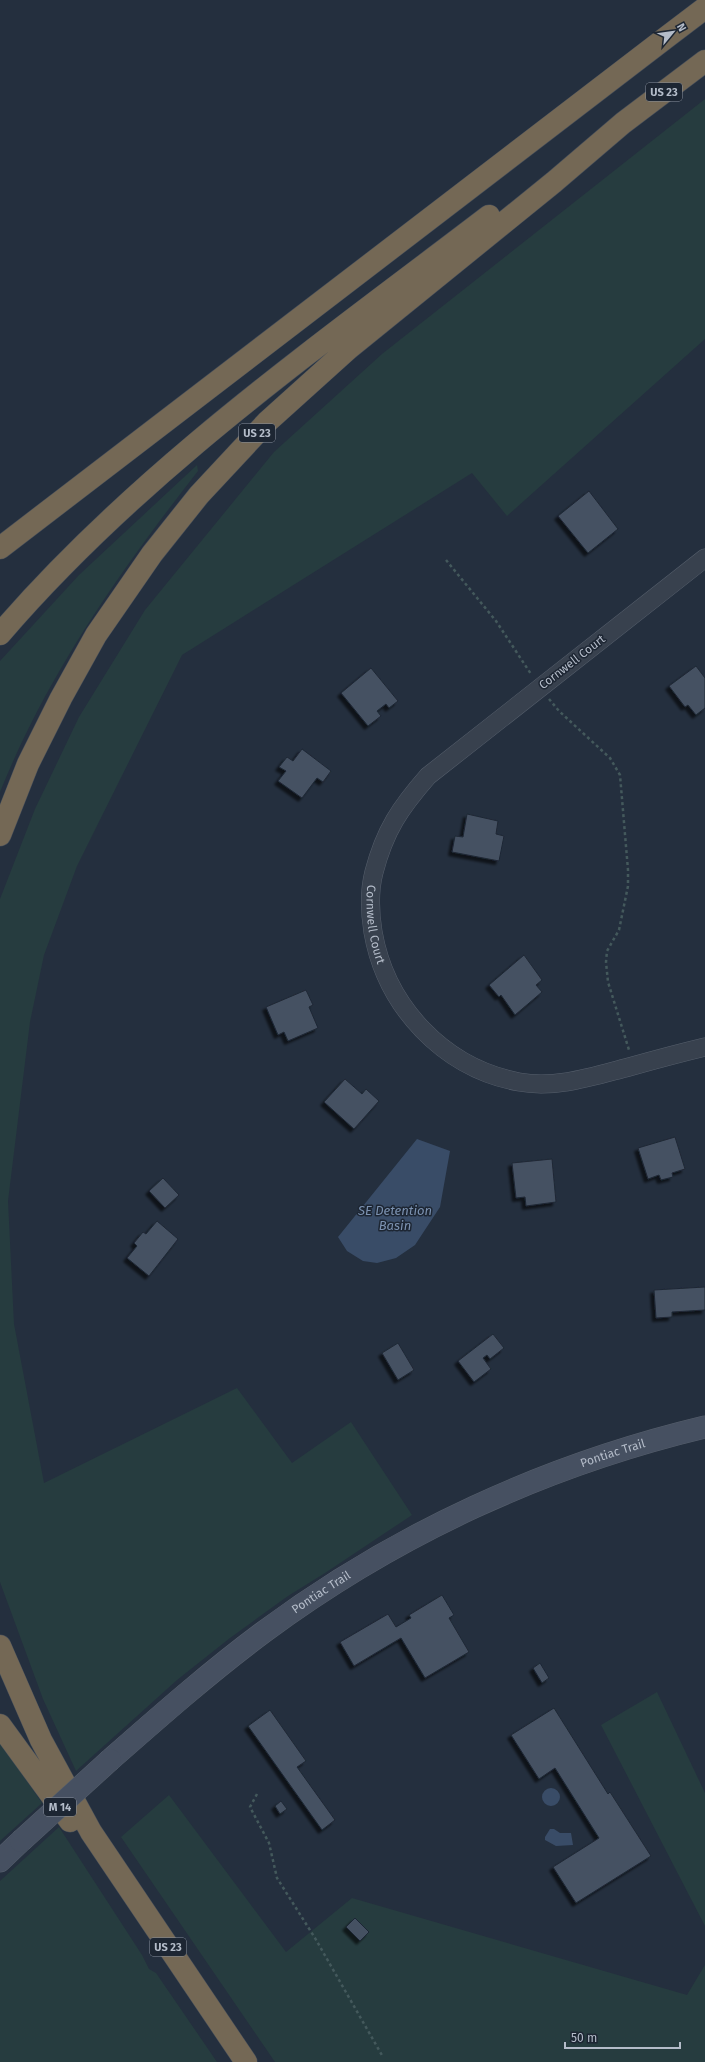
<svg xmlns="http://www.w3.org/2000/svg" width="705" height="2062" font-family="'Fira Sans',sans-serif">
<style>
.green{fill:#263c3f}
.water{fill:#394c67}
.building{fill:#455162;stroke:#1f2835;filter:url(#shadow)}
.lines{fill:none;stroke-linecap:round;stroke-linejoin:round}
.street-casing{stroke:#565f6c;stroke-width:19}
.secondary-casing{stroke:#565f6c;stroke-width:23}
.highway-casing{stroke:#434c59;stroke-width:23}
.path{stroke:#44595c;stroke-width:2.5;stroke-dasharray:3 3;stroke-linecap:butt}
.street{stroke:#38414e;stroke-width:18}
.secondary{stroke:#465061;stroke-width:22}
.highway{stroke:#746855;stroke-width:22}
.secondary-bridge-casing{stroke:#565f6c;stroke-width:23;stroke-linecap:butt}
.secondary-bridge{stroke:#465061;stroke-width:22}
.labels{text-anchor:middle;stroke-width:3;stroke-linejoin:round;paint-order:stroke}
.shield{fill:#1d2633;stroke:#878f9c;stroke-width:1}
.shield-label{font-size:11px;font-weight:bold;fill:#b4bcc9}
.street-label{font-size:12px;fill:#b4bcc9;stroke:#1d2633}
.water-label{font-size:13px;font-style:italic;fill:#7c92b1;stroke:#1d2633}
</style>
<defs>
<filter id="shadow"><feDropShadow dx="-3.5" dy="3.5" stdDeviation="1" flood-color="#0009"/></filter>
</defs>
<rect width="100%" height="100%" fill="#242f3e"/>
<!-- green -->
<path class="green" d="M705 99V339L507 516 472 473 182 655 77 866 44 955 30 1022 8 1201 14 1324 44 1483 237 1388 292 1463 351 1422 412 1515 325 1573 288 1596 230 1638 177 1680 76 1771 43 1699 0 1582V899L35 809 79 717 145 610 274 452 382 354Z
M197 465 198 471C120 571 48 673 0 792V661L79 575Z
M657 1692 705 1793V1926L601 1725Z
M0 1742 42 1803 0 1841Z
M169 1795 286 1952 352 1898 687 1995 705 1965V2062H275L121 1837Z
M59 1827 142 1955 149 1969 156 1973 217 2062H0V1881Z"/>
<!-- water -->
<path class="water" d="M417 1139 450 1151 440 1207 415 1245 396 1258 377 1263 363 1261 347 1251 338 1237Z
M542 1797a9 9 0 1 1 18 0a9 9 0 1 1-18 0Z
M550 1829H554L560 1833H571L573 1845 556 1846 545 1840V1837Z"/>
<!-- building -->
<path class="building" d="M589 491 618 529 588 553 558 516Z
M696 666 705 678V708L696 715 688 705 685 707 669 686Z
M371 668 398 701 389 708 386 704 377 711 381 716 368 726 341 693Z
M302 749 331 771 323 782 317 778 302 798 278 781 286 771 279 767 287 757 293 761Z
M467 814 498 821 496 834 504 836 499 861 452 852 455 836 463 837Z
M524 955 542 980 536 985 542 992 515 1015 501 995 499 997 489 985Z
M306 990 313 1005 309 1007 318 1028 288 1041 284 1032 278 1035 266 1007Z
M345 1079 362 1094 366 1089 379 1101 354 1129 324 1102Z
M675 1137 685 1169 672 1173 673 1177 661 1180 659 1175 648 1179 638 1148Z
M552 1159 556 1202 526 1206 525 1197 516 1198 512 1163Z
M163 1178 179 1195 165 1208 149 1191Z
M157 1221 178 1239 149 1276 127 1258 137 1246 134 1243 143 1232 146 1234Z
M705 1287V1310L672 1312V1317L656 1318 654 1290Z
M493 1334 504 1348 490 1359 487 1355 483 1358 491 1369 474 1382 458 1361Z
M398 1343 414 1370 398 1380 382 1353Z
M442 1595 454 1615 449 1618 469 1652 425 1678 401 1638 354 1666 340 1642 388 1614 396 1627 411 1618 409 1615Z
M540 1663 549 1678 542 1683 533 1668Z
M554 1708 608 1794 610 1792 651 1856 576 1903 553 1867 599 1838 555 1768 539 1779 511 1735Z
M270 1710 306 1761 297 1767 335 1820 322 1830 248 1726Z
M281 1801 287 1809 280 1814 275 1806Z
M355 1918 369 1932 360 1941 346 1927Z"/>
<g class="lines">
<defs>
<g id="street">
<path id="s1" d="M705 558 428 776C400 808 385 830 374 872 369 891 370 913 373 932 386 1007 444 1068 519 1082 556 1089 594 1076 629 1067 654 1060 680 1053 705 1047"/>
</g>
<g id="secondary">
<path id="s2" d="M110 1760C160 1716 211 1671 265 1631 396 1534 546 1465 705 1427"/>
<path d="M0 1861 21 1841"/>
</g>
<path id="highway" d="M0 548C236 370 469 187 705 8
M0 634C140 471 319 346 489 216
M0 835 28 764 61 698 96 635 152 554 199 495 267 422 348 349 554 182 623 123 705 61
M0 1646 41 1740 91 1832 246 2062
M0 1725 70 1821"/>
</defs>
<!-- street casing -->
<use href="#street" class="street-casing"/>
<!-- secondary casing -->
<use href="#secondary" class="secondary-casing"/>
<!-- highway casing -->
<use href="#highway" class="highway-casing"/>
<!-- path -->
<path class="path" d="M446 560 496 621 531 674
M549 699 559 711 610 758 620 775 628 870V886L619 930 607 951 606 962 608 982 629 1050
M257 1794 250 1807 269 1843 277 1878 315 1938 383 2057"/>
<!-- street -->
<use href="#street" class="street"/>
<!-- secondary -->
<use href="#secondary" class="secondary"/>
<!-- highway -->
<use href="#highway" class="highway"/>
<defs>
<path id="secondary-bridge" d="M21 1841 110 1760"/>
</defs>
<!-- secondary-bridge casing -->
<use href="#secondary-bridge" class="secondary-bridge-casing"/>
<!-- secondary-bridge -->
<use href="#secondary-bridge" class="secondary-bridge"/>
</g>
<g class="labels">
<!-- shield labels -->
<g class="shield">
<rect x="646" y="83" width="36" height="18" rx="3"/>
<rect x="239" y="424" width="36" height="18" rx="3"/>
<rect x="44" y="1798" width="32" height="18" rx="3"/>
<rect x="150" y="1938" width="36" height="18" rx="3"/>
</g>
<g class="shield-label">
<text x="664" y="96">US 23</text>
<text x="257" y="437">US 23</text>
<text x="60" y="1811">M 14</text>
<text x="168" y="1951">US 23</text>
</g>
<!-- street labels -->
<g class="street-label">
<text transform="translate(572 662) rotate(-38)" y="4">Cornwell Court</text>
<text dy="4" stroke="none"><textPath href="#s1" startOffset="517">Cornwell Court</textPath></text>
<text dy="4" stroke="none"><textPath href="#s2" startOffset="594">Pontiac Trail</textPath></text>
<text dy="4" stroke="none"><textPath href="#s2" startOffset="270">Pontiac Trail</textPath></text>
</g>
<!-- water labels -->
<g class="water-label">
<text x="395" y="1215">SE Detention<tspan x="395" dy="15">Basin</tspan></text>
</g>
</g>
<!-- north arrow -->
<g transform="translate(673 32) rotate(61)" stroke="#1d2633" stroke-width="3" paint-order="stroke">
<path d="M0-3L7 15L0 10L-7 15Z" fill="#b4bcc9"/>
<text y="-6" font-size="11" font-weight="bold" text-anchor="middle" fill="#b4bcc9">N</text>
</g>
<!-- scale -->
<path d="M565 2042v6h115v-6" fill="none" stroke="#b4bcc9" stroke-width="2"/>
<text x="571" y="2042" font-size="12" fill="#b4bcc9" stroke="#1d2633" stroke-width="3" paint-order="stroke">50 m</text>
</svg>
